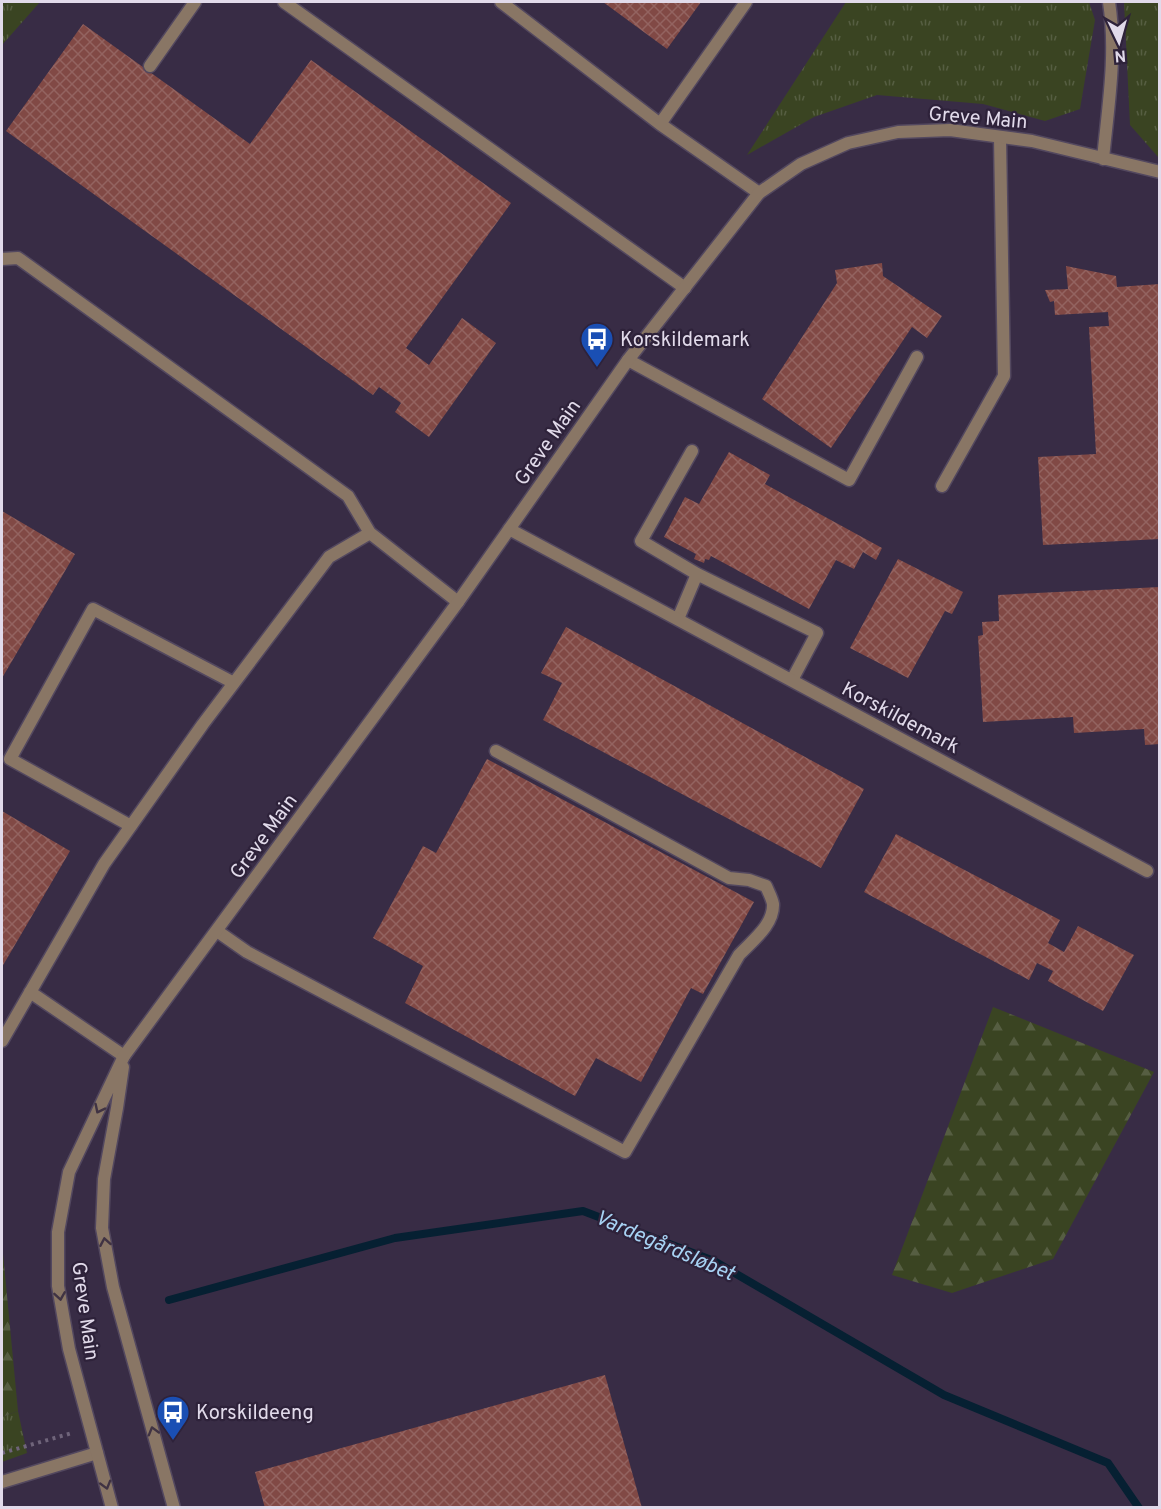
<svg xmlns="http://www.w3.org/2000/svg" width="1161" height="1509" font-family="Overpass,sans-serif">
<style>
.grass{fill:url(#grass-tufts)}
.forest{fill:url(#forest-firs)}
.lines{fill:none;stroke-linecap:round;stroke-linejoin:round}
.stream{stroke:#062032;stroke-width:8}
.building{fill:url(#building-cross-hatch)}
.service-casing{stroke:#53485f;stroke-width:15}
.minor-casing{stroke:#53485f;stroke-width:15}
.path{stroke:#6f647a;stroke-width:4;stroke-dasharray:3 4.5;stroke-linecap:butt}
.service{stroke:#897665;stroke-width:12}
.minor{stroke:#897665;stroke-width:12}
.oneway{stroke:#403343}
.labels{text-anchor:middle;stroke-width:4.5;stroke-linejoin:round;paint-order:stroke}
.street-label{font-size:20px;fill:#e1daea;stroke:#2e223a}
.poi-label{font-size:20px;fill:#e1daea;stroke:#2e223a;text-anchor:start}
.water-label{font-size:21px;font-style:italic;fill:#a7d2f3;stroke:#2e223a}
</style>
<defs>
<pattern id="grass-tufts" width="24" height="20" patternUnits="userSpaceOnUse" patternTransform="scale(1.5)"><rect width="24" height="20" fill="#3a4422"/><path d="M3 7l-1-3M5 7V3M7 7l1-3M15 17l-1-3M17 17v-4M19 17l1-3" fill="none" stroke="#565e42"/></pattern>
<pattern id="forest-firs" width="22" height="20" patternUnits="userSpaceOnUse" patternTransform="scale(1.5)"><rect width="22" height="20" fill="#3a4422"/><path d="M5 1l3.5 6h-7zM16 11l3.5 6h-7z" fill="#565e42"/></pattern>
<pattern id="building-cross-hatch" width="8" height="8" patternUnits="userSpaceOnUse" patternTransform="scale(1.5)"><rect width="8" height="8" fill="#814945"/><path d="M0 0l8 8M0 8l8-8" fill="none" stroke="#936360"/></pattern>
</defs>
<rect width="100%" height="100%" fill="#382c45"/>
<!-- grass -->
<path class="grass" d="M2 2H40L2 45Z
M846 2H1089L1095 20 1080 109 1045 121 983 104 877 95 814 117 747 155Z
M1124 2H1159V158L1130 125Z
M18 1411 27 1453 2 1462V1417Z"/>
<!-- forest -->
<path class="forest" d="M993 1007 1154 1072 1053 1259 952 1293 892 1275Z
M2 1243 18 1411 2 1417Z"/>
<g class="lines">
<!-- stream -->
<path class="stream" d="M169 1300 395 1238 583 1211 714 1261 944 1395 1108 1463 1139 1508"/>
</g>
<!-- building -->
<path class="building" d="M603 2H701L667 49Z
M83 24 250 144 311 60 511 203 406 348 429 365 462 318 496 343 429 437 395 412 401 403 379 387 373 395 6 131Z
M882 263 883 276 942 316 927 338 912 327 831 448 762 399 837 283 835 270Z
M1066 266 1116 276 1117 287 1160 284V539L1043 545 1038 457 1096 454 1089 327 1109 326 1108 312 1055 315 1054 301 1050 302 1045 290 1068 289Z
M729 452 770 475 765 484 882 548 876 560 863 552 854 569 836 560 809 609 711 556 709 560 705 559 704 563 694 559 696 554 664 537 685 497 699 504Z
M2 511 75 554 2 678Z
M898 559 963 592 952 614 945 611 908 678 850 648Z
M1160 587V744L1145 745 1144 729 1074 733 1073 717 983 722 978 636 983 635 982 622 999 621 998 595Z
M566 627 864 789 821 868 543 720 562 683 541 673Z
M487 759 754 902 703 994 691 988 641 1082 596 1058 575 1096 405 1003 423 966 373 938 423 846 436 853Z
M2 811 70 851 2 967Z
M896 834 1060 920 1048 943 1064 952 1078 926 1134 955 1103 1011 1048 981 1053 971 1037 963 1029 980 864 892Z
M605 1375 642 1508H265L255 1472Z"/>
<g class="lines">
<defs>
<path id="service" d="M284 2 685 288
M501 2 660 124 759 193
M150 66 195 2
M660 124 746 2
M2 259 18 258 348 496 370 533 458 602
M628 360 849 480 917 357
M692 451 641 541 697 574 817 633 792 680
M942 486 1004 376 1000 138
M678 619 697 574
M131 826 10 759 93 609 234 683
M217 931 247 952 625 1152 739 955C752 941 774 925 773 904 772 898 768 891 766 886L749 880 729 878 496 751
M30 992 124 1056
M2 1041 104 864 203 724 329 557 370 533
M2 1482 97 1453"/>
<path id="minor" d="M1103 159C1108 107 1117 54 1109 2
M509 529 1147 871
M123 1067 117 1108 104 1179 102 1228 113 1287 174 1508
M112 1508 69 1349 58 1286V1232L69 1172 124 1056 458 602 628 360 759 193 801 164 848 143 898 132 950 130 1032 141 1160 172"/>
</defs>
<!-- service casing -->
<use href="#service" class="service-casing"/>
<!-- minor casing -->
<use href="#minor" class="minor-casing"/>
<!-- path -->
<path class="path" d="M2 1453 72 1433"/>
<!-- service -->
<use href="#service" class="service"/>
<!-- minor -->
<use href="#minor" class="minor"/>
</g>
<!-- one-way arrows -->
<defs><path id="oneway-chevron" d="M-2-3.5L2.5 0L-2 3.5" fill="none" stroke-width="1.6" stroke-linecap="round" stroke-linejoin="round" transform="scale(1.5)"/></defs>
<g class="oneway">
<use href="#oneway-chevron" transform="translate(99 1109) rotate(116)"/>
<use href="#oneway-chevron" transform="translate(105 1242) rotate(-100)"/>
<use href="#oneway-chevron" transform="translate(60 1296) rotate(81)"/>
<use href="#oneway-chevron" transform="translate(153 1431) rotate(-106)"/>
<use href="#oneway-chevron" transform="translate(106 1485) rotate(74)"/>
</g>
<!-- icons -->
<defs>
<symbol id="bus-pin" viewBox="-11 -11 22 30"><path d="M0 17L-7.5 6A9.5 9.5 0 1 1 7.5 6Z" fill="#1a4fb4" stroke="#2e223a"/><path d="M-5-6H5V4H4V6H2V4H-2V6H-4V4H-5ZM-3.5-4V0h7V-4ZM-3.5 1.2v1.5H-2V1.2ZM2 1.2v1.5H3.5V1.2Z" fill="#fff"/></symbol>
</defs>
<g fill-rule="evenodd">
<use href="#bus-pin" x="578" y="320" width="38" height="52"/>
<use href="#bus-pin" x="154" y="1393" width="38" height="52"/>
</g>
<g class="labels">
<!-- street labels -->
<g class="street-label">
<text transform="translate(978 117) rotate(5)" y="7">Greve Main</text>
<text transform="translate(547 442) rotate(-55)" y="7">Greve Main</text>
<text transform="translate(901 717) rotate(28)" y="7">Korskildemark</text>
<text transform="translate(263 836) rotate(-54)" y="7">Greve Main</text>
<text transform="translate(86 1311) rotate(82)" y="7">Greve Main</text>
</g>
<!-- poi labels -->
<g class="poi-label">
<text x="620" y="346">Korskildemark</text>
<text x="196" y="1419">Korskildeeng</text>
</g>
<!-- water labels -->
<g class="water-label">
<text transform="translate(665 1245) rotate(23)" y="7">Vardegårdsløbet</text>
</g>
</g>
<!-- border -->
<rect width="1161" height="1509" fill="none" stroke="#e1daea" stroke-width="6"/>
<!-- north arrow -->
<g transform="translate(1119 42) rotate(175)" stroke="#2e223a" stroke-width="4.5" paint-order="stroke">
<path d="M0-4.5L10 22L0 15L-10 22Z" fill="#e1daea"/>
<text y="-9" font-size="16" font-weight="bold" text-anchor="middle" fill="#e1daea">N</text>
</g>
</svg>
